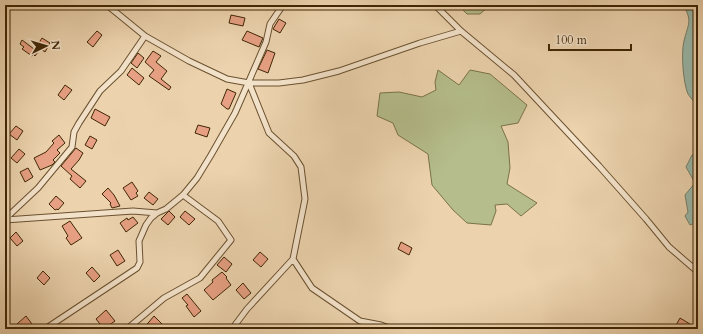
<svg xmlns="http://www.w3.org/2000/svg" width="703" height="334" font-family="Cardo,serif">
<style>
.green{fill:#b5bd8c;stroke:#7a7248}
.water{fill:#99b8aa;stroke:#757e68}
.building{fill:#e7a083;stroke:#3f2605}
.lines{fill:none;stroke-linecap:round;stroke-linejoin:round}
.minor-casing{stroke:#6a512f;stroke-width:7}
.minor{stroke:#f3e2ca;stroke-width:5}
</style>
<rect width="100%" height="100%" fill="#ecd3ae"/>
<filter id="stains"><feTurbulence type="fractalNoise" baseFrequency=".005" numOctaves="4"/><feColorMatrix values="0 0 0 0 .2 0 0 0 0 .09 0 0 0 0 .02 0 0 0 .5 -.17"/></filter>
<radialGradient id="worn" r=".72"><stop offset=".6" stop-color="#630" stop-opacity="0"/><stop offset="1" stop-color="#630" stop-opacity=".3"/></radialGradient>
<!-- green -->
<path class="green" d="M458 5H490L480 14H467Z
M438 70 459 85 470 70 490 74 527 105 518 123 501 126 508 142 510 168 507 184 537 203 521 216 507 204 495 205 496 211 491 225 467 223 453 210 432 185 428 154 398 135 393 123 377 116 380 93 399 92 422 97 436 90 435 82Z"/>
<!-- water -->
<path class="water" d="M683 5H698V106C694 102 691 98 688 94 683 82 681 53 684 41 688 24 693 21 683 5Z
M698 152V222L690 225 685 216 688 212 685 195 695 183 686 167 692 155H695Z"/>
<!-- building -->
<path class="building" d="M231 15 245 18 243 26 229 23Z
M279 19 286 23 280 33 273 29Z
M97 31 102 35 93 47 87 42Z
M247 31 263 38 259 47 242 40Z
M42 38 50 43 45 52 37 46Z
M22 40 38 52 35 56 33 54 32 56 22 49 24 47 20 44Z
M267 50 275 53 268 73 258 69Z
M153 51 161 56 156 62 167 71 161 79 171 87 169 90 149 76 154 70 145 62Z
M138 53 144 58 137 68 131 63Z
M132 68 144 78 139 85 127 75Z
M65 85 72 90 64 100 58 95Z
M227 89 236 93 229 109H227L221 104Z
M95 109 110 117 105 126 91 118Z
M198 125 210 128 207 137 195 133Z
M16 126 23 131 17 140 9 134Z
M59 135 65 143 57 150 60 153 53 160 55 162 52 165 40 170 34 158 46 152 54 143 52 141Z
M90 136 97 140 92 149 85 145Z
M76 148 83 153 79 160 71 169 86 181 80 188 70 179 72 176 61 166Z
M19 149 25 154 17 163 11 158Z
M28 168 33 177 25 182 20 172Z
M132 182 138 191 136 193 138 196 131 200 123 188Z
M108 188 114 195 120 206 112 208 110 204 111 203 102 194Z
M149 192 158 199 153 205 144 198Z
M56 196 64 203 58 210 57 209 55 210 49 204Z
M169 211 175 217 168 225 161 219Z
M185 211 195 219 189 225 180 217Z
M133 217 138 223 126 232 120 223 127 218 128 220Z
M70 221 82 238 71 245 66 238 68 236 62 226Z
M16 232 23 241 17 246 10 238Z
M401 242 412 248 409 255 398 249Z
M118 250 125 261 117 266 110 255Z
M260 252 268 259 261 267 253 260Z
M224 257 232 264 226 272 217 265Z
M92 267 100 276 94 282 86 273Z
M43 271 50 278 44 285 37 278Z
M222 272 227 277 226 278 231 285 213 300 204 290 213 282 212 280Z
M243 283 251 293 244 299 236 290Z
M187 294 201 311 194 317 186 306 188 305 182 298Z
M106 310 115 321 104 329 96 319Z
M26 316 32 324 27 329H22L17 324Z
M154 316 162 324 157 329H143Z
M680 318 690 324 687 329H674Z"/>
<g class="lines">
<defs>
<path id="minor" d="M107 5 145 36 189 61 227 79 249 83H279L303 80 339 71 420 43 461 31
M435 5 461 31 514 75 599 166 646 219 669 247 698 272
M5 219 38 188 72 147 74 132 79 123 100 91 121 71 145 36
M5 220 133 211 157 213
M293 259 312 288 360 321 381 325 392 329
M45 329 137 268 140 262 139 241 146 225 151 218 157 213 166 209 183 195 197 178 211 155 235 113 266 42 270 24 283 5
M127 329 164 298 200 278 231 240 218 221 183 195
M232 329 247 309 293 259 305 199 301 167 294 156 269 133 249 83"/>
</defs>
<!-- minor casing -->
<use href="#minor" class="minor-casing"/>
<!-- minor -->
<use href="#minor" class="minor"/>
</g>
<!-- margin -->
<rect width="703" height="334" fill="none" stroke="#ecd3ae" stroke-width="20"/>
<rect x="6" y="6" width="691" height="322" fill="none" stroke="#3f2605" stroke-width="2"/>
<rect x="10" y="10" width="683" height="314" fill="none" stroke="#3f2605"/>
<!-- north arrow -->
<g transform="translate(46 46) rotate(85)" stroke="#f3e2ca" stroke-width="3" paint-order="stroke">
<path d="M0-3L7 15L0 10L-7 15Z" fill="#3f2605"/>
<text y="-6" font-size="11" font-weight="bold" text-anchor="middle" fill="#3f2605">N</text>
</g>
<!-- scale -->
<path d="M549 44v6h82v-6" fill="none" stroke="#3f2605" stroke-width="2"/>
<text x="555" y="44" font-size="12" fill="#3f2605" stroke="#f3e2ca" stroke-width="3" paint-order="stroke">100 m</text>
<rect width="100%" height="100%" filter="url(#stains)"/>
<rect width="100%" height="100%" fill="url(#worn)"/>
</svg>
